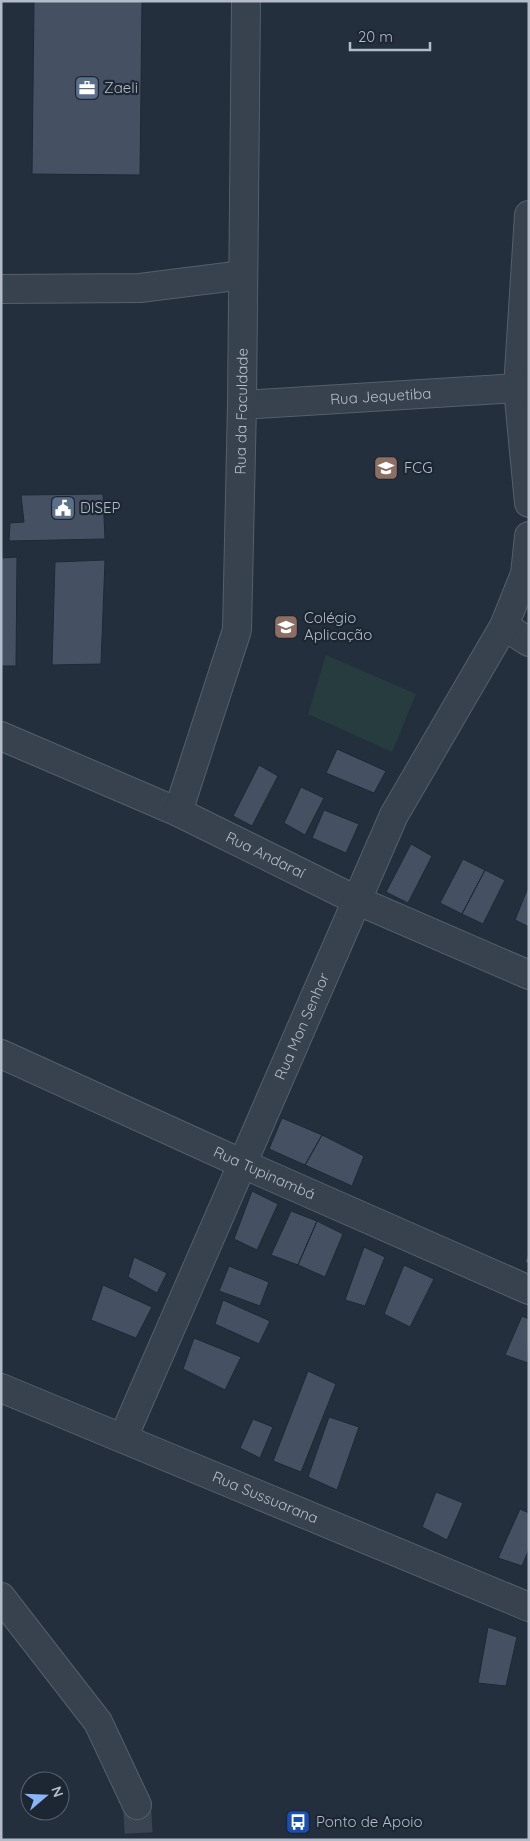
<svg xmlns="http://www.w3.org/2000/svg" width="530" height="1841" font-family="Quicksand,sans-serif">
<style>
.green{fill:#263c3f}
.building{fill:#455162;stroke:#1f2835}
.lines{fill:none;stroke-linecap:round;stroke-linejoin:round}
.minor-tunnel{stroke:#3a4453;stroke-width:28;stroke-dasharray:28 14;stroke-linecap:butt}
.minor-casing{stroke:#565f6c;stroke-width:30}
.minor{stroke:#38414e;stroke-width:28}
.labels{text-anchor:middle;stroke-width:4.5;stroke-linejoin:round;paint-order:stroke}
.poi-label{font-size:15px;fill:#b4bcc9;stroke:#1d2633;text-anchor:start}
.street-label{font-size:15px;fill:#b4bcc9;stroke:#1d2633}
</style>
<rect width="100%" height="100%" fill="#242f3e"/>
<!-- green -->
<path class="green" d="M326 655 416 694 392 752 308 714Z"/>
<!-- building -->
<path class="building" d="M34 1H142L140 175 32 174Z
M103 494 105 539 9 541 10 523 24 522 21 495Z
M17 557 16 666H1V558Z
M105 560 101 664 52 665 55 562Z
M337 749 386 771 374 793 326 773Z
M259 765 278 776 252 826 233 816Z
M301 787 324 798 305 835 284 823Z
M324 810 359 824 346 853 312 838Z
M411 844 432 856 408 903 386 892Z
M463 859 485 870 462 914 440 903Z
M485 870 505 880 483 924 462 914Z
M529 885V927L515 920Z
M282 1118 322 1135 305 1165 269 1149Z
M322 1135 364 1156 352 1186 305 1165Z
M252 1191 278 1204 257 1250 234 1239Z
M291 1211 317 1221 298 1265 271 1255Z
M317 1221 343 1234 325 1277 298 1265Z
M364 1247 385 1257 365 1306 345 1300Z
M529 1251V1264L525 1262Z
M134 1257 167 1273 157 1293 128 1277Z
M404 1265 434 1279 410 1327 384 1314Z
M229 1266 269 1282 260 1306 219 1291Z
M103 1285 152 1307 136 1338 91 1320Z
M223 1300 270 1321 259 1344 215 1324Z
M522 1316 529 1319 528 1363 505 1355Z
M194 1338 241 1357 225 1390 183 1369Z
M308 1371 336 1384 301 1472 273 1461Z
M329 1417 359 1427 337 1490 308 1477Z
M253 1419 273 1427 260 1458 240 1448Z
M436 1492 463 1503 447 1540 422 1527Z
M520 1509 529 1513V1549L522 1566 498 1558Z
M488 1627 517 1637 506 1686 478 1683Z"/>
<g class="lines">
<!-- minor-tunnel -->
<path class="minor-tunnel" d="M137 1805 139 1840"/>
<defs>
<g id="minor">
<path d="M529 215 518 388 529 503"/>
<path d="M1 289 140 288 243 275"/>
<path id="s1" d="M242 405 518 388"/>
<path d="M504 626 529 642"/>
<path id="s2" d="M1 736 178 812 356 900 529 975"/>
<path id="s3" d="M178 812 237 630 242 405 246 1"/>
<path id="s4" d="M1 1054 243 1164 529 1290"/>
<path id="s5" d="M1 1388 529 1607"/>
<path id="s6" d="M123 1438 394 815 504 626 525 574 529 536"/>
<path d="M1 1597 98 1722 137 1805"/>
</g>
</defs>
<!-- minor casing -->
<use href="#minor" class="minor-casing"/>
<!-- minor -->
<use href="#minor" class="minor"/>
</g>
<!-- icons -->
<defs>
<symbol id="office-square" viewBox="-11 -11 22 22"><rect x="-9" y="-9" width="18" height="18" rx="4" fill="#5c6f8a" stroke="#1d2633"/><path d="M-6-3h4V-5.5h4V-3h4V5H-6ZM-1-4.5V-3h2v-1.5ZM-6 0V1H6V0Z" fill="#fff"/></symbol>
<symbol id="university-square" viewBox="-11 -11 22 22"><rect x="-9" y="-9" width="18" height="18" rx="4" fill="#8d6e63" stroke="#1d2633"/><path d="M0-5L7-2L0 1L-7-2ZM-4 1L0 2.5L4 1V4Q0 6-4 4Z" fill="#fff"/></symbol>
<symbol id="civic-square" viewBox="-11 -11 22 22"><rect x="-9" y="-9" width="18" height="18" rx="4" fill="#5c6f8a" stroke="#1d2633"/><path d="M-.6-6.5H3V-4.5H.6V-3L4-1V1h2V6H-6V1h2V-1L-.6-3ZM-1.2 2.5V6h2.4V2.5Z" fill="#fff"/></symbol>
<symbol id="school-square" viewBox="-11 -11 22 22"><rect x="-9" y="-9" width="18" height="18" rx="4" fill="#8d6e63" stroke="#1d2633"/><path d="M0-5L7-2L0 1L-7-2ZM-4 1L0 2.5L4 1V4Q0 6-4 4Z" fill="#fff"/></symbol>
<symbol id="bus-square" viewBox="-11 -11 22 22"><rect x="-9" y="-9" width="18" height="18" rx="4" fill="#1a4fb4" stroke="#1d2633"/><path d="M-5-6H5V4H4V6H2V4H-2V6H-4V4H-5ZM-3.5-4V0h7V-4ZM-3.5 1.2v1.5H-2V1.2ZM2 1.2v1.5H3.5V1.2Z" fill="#fff"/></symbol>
</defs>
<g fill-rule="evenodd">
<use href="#office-square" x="73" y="74" width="28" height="28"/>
<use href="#university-square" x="372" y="454" width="28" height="28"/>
<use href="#civic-square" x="49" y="494" width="28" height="28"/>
<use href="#school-square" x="272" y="613" width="28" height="28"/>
<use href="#bus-square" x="284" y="1808" width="28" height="28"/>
</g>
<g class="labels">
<!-- poi labels -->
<g class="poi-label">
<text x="104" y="93">Zaeli</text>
<text x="404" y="473">FCG</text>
<text x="80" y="513">DISEP</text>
<text x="304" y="623">Colégio<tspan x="304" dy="17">Aplicação</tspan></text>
<text x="316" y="1827">Ponto de Apoio</text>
</g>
<!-- street labels -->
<g class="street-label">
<text dy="5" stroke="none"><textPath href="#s1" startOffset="139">Rua Jequetiba</textPath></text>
<text dy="5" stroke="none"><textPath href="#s3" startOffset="410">Rua da Faculdade</textPath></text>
<text dy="5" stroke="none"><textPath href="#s2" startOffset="290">Rua Andaraí</textPath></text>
<text dy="5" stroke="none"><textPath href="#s6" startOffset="449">Rua Mon Senhor</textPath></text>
<text dy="5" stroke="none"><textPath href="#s4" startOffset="289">Rua Tupinambá</textPath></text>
<text dy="5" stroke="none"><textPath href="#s5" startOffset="286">Rua Sussuarana</textPath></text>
</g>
</g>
<!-- border -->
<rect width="530" height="1841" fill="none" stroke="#b4bcc9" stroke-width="5"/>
<!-- north arrow -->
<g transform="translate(45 1796) rotate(71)"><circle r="24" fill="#1d2633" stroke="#59626f"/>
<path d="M0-4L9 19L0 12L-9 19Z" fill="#8ab4f8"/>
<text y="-8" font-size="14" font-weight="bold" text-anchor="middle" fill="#b4bcc9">N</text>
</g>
<!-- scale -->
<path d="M350 42v8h80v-8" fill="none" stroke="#b4bcc9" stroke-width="2.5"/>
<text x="358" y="42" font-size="15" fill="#b4bcc9" stroke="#1d2633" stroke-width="4" paint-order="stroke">20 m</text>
</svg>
